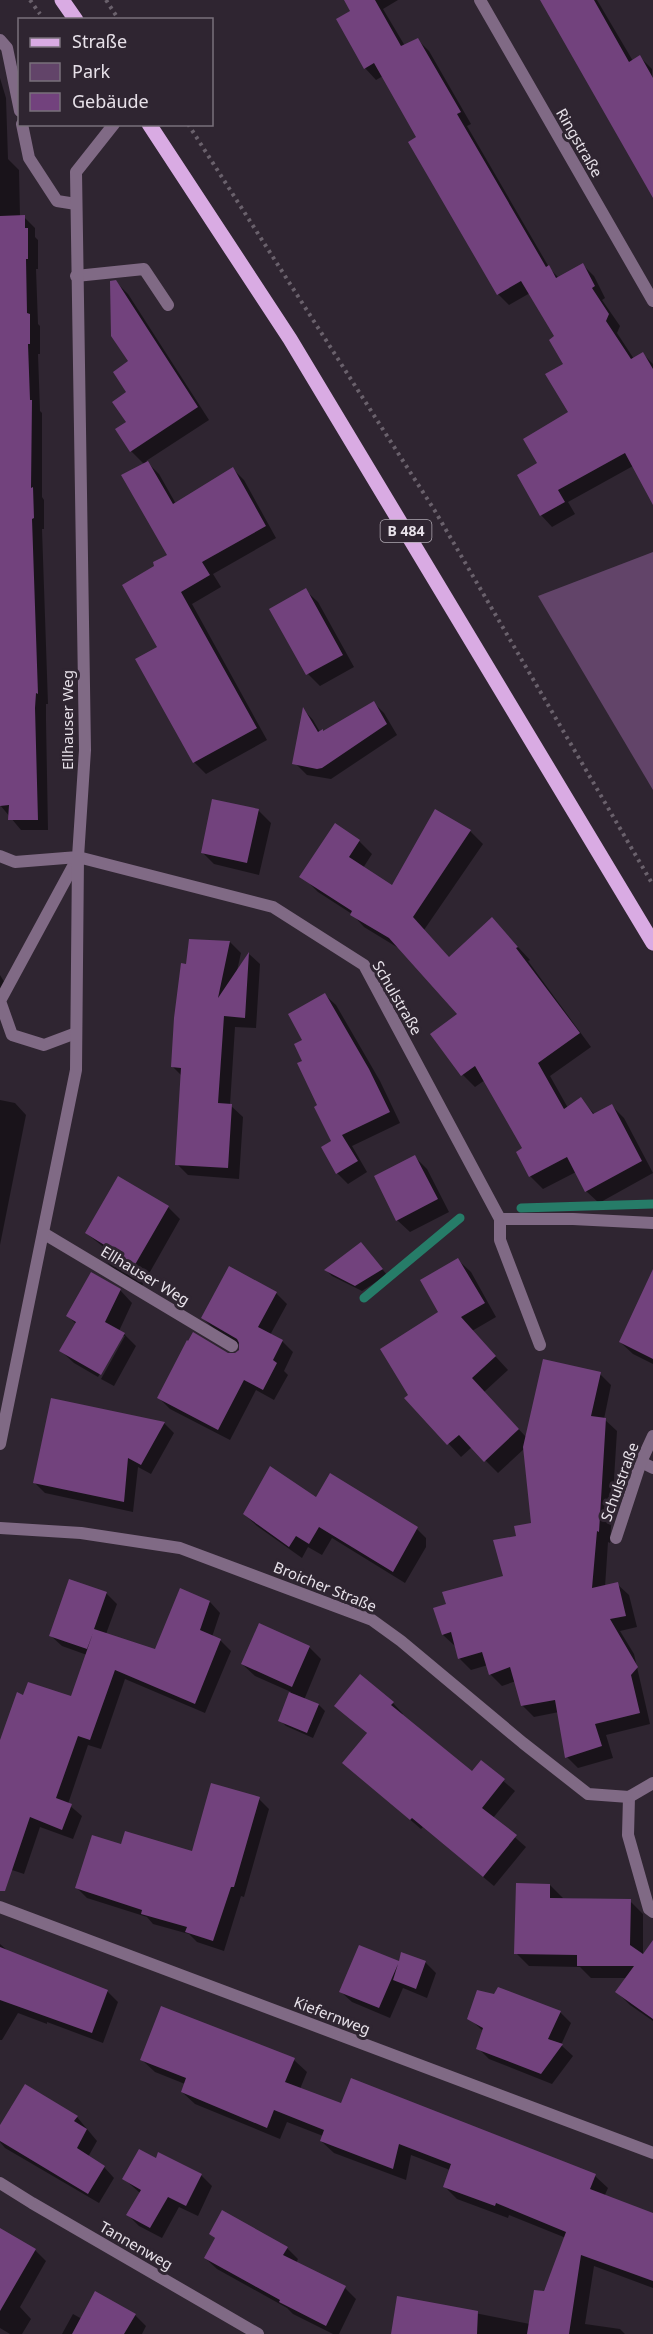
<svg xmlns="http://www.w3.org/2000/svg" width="653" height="2334" font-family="'Noto Sans',sans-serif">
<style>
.green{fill:#624469}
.shadow{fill:#0007}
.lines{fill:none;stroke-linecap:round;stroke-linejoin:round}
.stream{stroke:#267c68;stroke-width:9}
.building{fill:#72427d}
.path{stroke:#6a616c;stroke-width:4;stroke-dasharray:3 4.5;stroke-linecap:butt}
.lane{stroke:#806a85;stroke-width:12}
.street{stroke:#806a85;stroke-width:12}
.primary{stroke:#d9abe3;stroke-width:15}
.labels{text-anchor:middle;stroke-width:6;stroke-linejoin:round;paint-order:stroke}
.shield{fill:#2f2531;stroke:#b0a9b2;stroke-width:1.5}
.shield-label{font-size:14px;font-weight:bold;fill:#e7e1e9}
.street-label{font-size:15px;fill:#e7e1e9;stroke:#2f2531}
</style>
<rect width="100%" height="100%" fill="#2f2531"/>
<!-- green -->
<path class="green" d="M653 552V790L538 596Z"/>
<!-- shadow -->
<path class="shadow" d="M345 0H398L383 9 405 46 418 40 429 51 471 124 467 126 550 269 559 278 583 265 594 276 605 298 602 300 620 326 617 333 634 359 643 354 653 364V501L633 466 568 502 575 514 552 527 541 515 539 463 570 413 565 365 556 337 530 293 509 305 498 294 418 138 383 76 376 80 365 68 352 12Z
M542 0H597L633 61 640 57 652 69 653 193Z
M0 78 6 98 8 159 19 170 20 217H24L35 228V237L38 240V269H36L38 324 40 326V354H38L40 411 42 413V497L44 500V529H42L48 704H46V720L48 830H21L0 805Z
M116 282 128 294 209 420 146 461 159 474 176 504 233 469 244 480 276 538 213 574 221 587 192 604 267 740 206 774 194 762 159 648 156 567 169 555 144 464 131 451 128 423 130 362Z
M305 590 318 602 354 667 320 686 308 674 271 610Z
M373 702 384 713 397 735 331 779 307 775 296 764 304 710 313 720 320 732H324Z
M214 801 259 811 271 823 259 875 214 864 202 852Z
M436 811 470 831 483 844 424 930 449 958 504 932 530 960 528 961 591 1047 550 1076 568 1108 581 1099 595 1115 612 1106 624 1118 653 1173 599 1203 586 1191 576 1172 543 1189 530 1176 518 1152 525 1149 485 1080 475 1087 463 1075 459 1014 400 949 364 927 352 914 318 892 305 879 336 825 359 841 372 854 363 868 392 887Z
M230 942 241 953 237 971 249 954 260 964 256 1028 235 1027 230 1105 243 1117 239 1179 188 1175 177 1164 182 1076 173 1067 187 965Z
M0 975 8 988 0 993Z
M325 995 336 1005 380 1081 400 1123 352 1146 367 1172 348 1184 337 1173 332 1142 304 1061Z
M0 1100 15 1103 26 1115 0 1245Z
M415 1157 427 1169 449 1212 410 1232 397 1220Z
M168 1207 180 1219 142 1286 114 1269 101 1257 106 1249 86 1233Z
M367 1250 387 1275 362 1291 332 1276 326 1270Z
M458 1260 471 1272 496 1317 472 1331 508 1370 484 1392 527 1438 600 1374 611 1385 604 1419 617 1431 610 1543 608 1542 605 1587 617 1584 629 1595 637 1627 620 1631 634 1654 650 1724 606 1735 613 1758 578 1768 567 1757 559 1712 534 1717 522 1705 516 1681 502 1686 491 1675 488 1665 471 1670 459 1658 455 1646 443 1635 505 1577 517 1538 533 1525 525 1448 498 1473 472 1447 461 1457 406 1398 410 1395Z
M653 1273V1364L633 1354 620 1342Z
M120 1290 132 1303 119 1331 124 1334 136 1346 114 1386 101 1379 125 1336H122L98 1377 74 1363 61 1351 76 1324 68 1316Z
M276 1293 287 1304 270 1335 282 1341 293 1352 284 1371 288 1375 274 1400 256 1390 230 1440 170 1409 159 1398 228 1355H236L241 1350V1345L214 1329 203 1318Z
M164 1423 174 1433 151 1474 138 1467 133 1512 45 1493 35 1483Z
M317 1499 413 1525 426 1538V1547L405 1583 332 1538 322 1555 308 1547 302 1558 257 1526 244 1514Z
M181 1590 210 1602 220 1613 212 1637 221 1641 231 1651 205 1713 125 1679 101 1749 88 1745 68 1804 82 1816 73 1839 40 1827 24 1874 0 1866V1744L24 1697 72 1698 87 1655 62 1646 51 1636 106 1593 117 1604 106 1634 156 1651Z
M309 1647 321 1659 304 1700 319 1705 325 1711 313 1738 286 1726 280 1720 291 1692 255 1676 242 1664Z
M393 1703 403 1714 401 1716 472 1773 481 1762 515 1791 493 1818 526 1847 494 1886 423 1827 421 1829 344 1763 368 1734 336 1706Z
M259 1799 269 1809 244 1897 241 1896 224 1951 197 1942 189 1934 153 1924 147 1917 87 1898 77 1888 122 1845 193 1853Z
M550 1885 563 1898 630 1901 643 1914V1956L653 1964V2021L630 2005 617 1992 627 1978H591L580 1967 529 1966 516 1953Z
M0 1944 10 1953 107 1991 118 2002 103 2043 47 2022V2024L18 2013 2 2040H0Z
M425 1962 436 1973 427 1998 403 1988 390 2018 352 2002 341 1992 400 1963Z
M560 2012 571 2023 561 2045 573 2056 552 2084 489 2059 478 2048 483 2031 469 2018Z
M142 2060H294L307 2072 300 2089 342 2105 595 2176 608 2188 604 2197 653 2215V2288L594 2266 585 2324 620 2329 625 2334H392L399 2298 530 2324 566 2238 509 2215 508 2218 457 2199 444 2186 450 2170 411 2155 406 2180 334 2153 321 2141 323 2136 287 2122 280 2139 195 2104 182 2092 185 2084 155 2072Z
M77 2117 97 2141 88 2157 104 2167 114 2178 99 2203 5 2148 0 2142V2128Z
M156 2160 201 2175 212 2186 198 2216 179 2207 162 2238 139 2226 128 2215 140 2193 124 2179Z
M0 2230 35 2250 46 2261 20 2307 31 2319 22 2334H10L0 2328Z
M210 2234 287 2248 298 2259 296 2263 345 2288 356 2299 339 2334H333L293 2314 287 2308 217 2269 205 2258 216 2239Z
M73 2314 82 2319 135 2315 146 2326 142 2334H62Z"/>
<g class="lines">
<!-- stream -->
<path class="stream" d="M521 1208 653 1204
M364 1298 460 1218"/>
</g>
<!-- building -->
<path class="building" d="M344 0H375L401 46 418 38 461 112 457 114 546 267 549 265 556 278 583 263 595 286 592 288 609 314 606 321 631 359 643 352 653 369V505L625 453 558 490 565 502 540 516 517 475 537 463 523 439 568 412 545 374 563 364 549 340 554 336 521 281 497 295 408 142 416 137 374 63 364 69 336 19 350 11Z
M540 0H594L629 62 640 55 653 78V198Z
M25 215V228H28V259H26L27 313 30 314V344H28L30 400H32L31 488 33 487 34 518 32 519 38 694 36 693 35 708 38 820H8L9 805 0 806V216Z
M116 280 198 407 130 452 115 429 126 422 112 402 126 392 113 372 128 361 111 336 110 281Z
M148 461 173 504 233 467 266 526 202 562 210 575 181 592 257 728 193 763 135 659 157 647 122 585 154 566 153 562 167 555 121 475Z
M306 588 343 655 306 675 269 609Z
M374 701 387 724 322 768 317 769 292 764 303 707 318 732 323 729V731Z
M212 799 259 809 247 863 201 853Z
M435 809 471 830 413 917 449 957 492 917 518 947 516 948 580 1033 538 1063 564 1109 581 1097 593 1114 612 1104 642 1161 585 1192 567 1157 529 1177 516 1152 522 1148 475 1066 461 1076 430 1034 457 1014 389 938 350 915 352 911 299 877 335 823 360 840 349 857 392 885Z
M189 939 230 941 218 998 249 952 245 1018 224 1016 218 1103 232 1104 228 1168 175 1165 181 1068 171 1067 174 1018 181 963 186 964Z
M325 993 369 1069 390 1112 342 1135 358 1161 336 1174 321 1147 331 1141 314 1107 317 1105 297 1063 302 1061 294 1044 302 1040 288 1014Z
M415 1155 438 1199 396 1221 374 1176Z
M118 1176 169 1206 129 1275 100 1257 106 1246 85 1233Z
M361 1242 383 1269 355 1286 324 1270Z
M458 1258 485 1303 461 1317 496 1356 472 1378 519 1429 484 1462 459 1435 447 1445 404 1398 408 1395 380 1349 438 1312 420 1280Z
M229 1266 277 1292 258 1327 283 1340 273 1360 277 1363 263 1390 244 1380 218 1430 157 1398 187 1340 188 1341 193 1332 228 1353H235L239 1350V1343L237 1339 201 1318Z
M653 1269V1359L619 1342Z
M91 1272 121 1289 105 1322 125 1333 101 1375 59 1351 76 1322 66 1316Z
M543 1359 601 1372 591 1416 606 1418 599 1532 597 1531 592 1588 618 1582 626 1616 610 1619 638 1667 631 1675 640 1713 595 1724 602 1746 565 1758 555 1700 521 1706 510 1667 489 1675 482 1652 458 1659 451 1632 442 1635 433 1608 446 1604 442 1592 503 1576 493 1540 516 1536 514 1526 531 1523 523 1447Z
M51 1398 165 1422 141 1465 128 1458 124 1502 33 1483Z
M270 1466 316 1497 330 1473 418 1527 393 1572 319 1527 309 1544 296 1536 289 1547 243 1514Z
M69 1579 107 1592 94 1629 155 1649 180 1588 210 1601 200 1630 221 1639 195 1704 115 1670 90 1740 78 1736 56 1798 72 1804 62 1830 30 1817 5 1891H0V1740L17 1692 23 1695 28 1682 71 1696 93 1633 87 1649 49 1636Z
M259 1623 310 1646 292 1687 241 1664Z
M360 1674 394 1702 391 1705 472 1771 481 1760 505 1779 482 1808 517 1835 483 1877 412 1818 410 1820 342 1763 367 1733 334 1706Z
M289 1692 319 1704 307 1733 278 1721Z
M211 1783 260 1797 234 1887H231L213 1941 185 1932 187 1927 141 1914 142 1910 75 1888 92 1835 121 1844 125 1831 192 1851Z
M516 1883 550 1884V1898L631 1899 630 1945 643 1954 653 1940V2019L615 1992 634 1966H577V1955L514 1954Z
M359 1945 399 1961 401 1952 426 1961 416 1989 393 1980 398 1964 379 2008 339 1992Z
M0 1947 108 1990 92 2033 0 2000Z
M498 1987 561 2011 548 2039 563 2044 541 2074 476 2049 483 2028 467 2019 477 1990 494 1994Z
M161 2006 295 2058 285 2082 341 2103 351 2078 596 2174 590 2189 653 2213V2281L581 2255 569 2334H527L534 2290 544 2291 566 2232 496 2203 495 2206 443 2187 451 2164 399 2144 393 2169 320 2141 324 2130 274 2110 267 2128 181 2092 186 2078 140 2060Z
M25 2084 78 2116 74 2121 87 2129 77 2148 105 2166 88 2194 0 2141V2125Z
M139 2149 156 2158 158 2152 202 2174 186 2206 168 2197 150 2228 126 2215 141 2190 122 2179Z
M222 2210 288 2247 283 2255 346 2286 326 2326 279 2302 280 2300 204 2258 215 2238 209 2234Z
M0 2228 36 2249 0 2311Z
M95 2291 136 2314 124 2334H72Z
M397 2296 478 2311 477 2334H391Z"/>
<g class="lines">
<!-- path -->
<path class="path" d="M30 0 40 14
M106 0 119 20
M188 124 435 511 653 885"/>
<!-- lane -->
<path class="lane" d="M0 40 7 48 20 111
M22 124 29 158 57 201 76 204
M76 276 144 269 168 305
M76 1033 44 1045 12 1035 0 1001 78 857
M500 1219V1240L540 1345
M43 1233 232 1346
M641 1462 653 1468
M629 1797 628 1835 649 1909 653 1912"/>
<!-- street -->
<path class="street" d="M480 0 653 301
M0 856 15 862 78 857 273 907 364 965 500 1219H573L653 1223
M0 1444 76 1070 78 857 85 750 76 172 114 124
M0 1528 81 1533 180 1548 372 1620 401 1641 523 1743 588 1794 629 1797 653 1783
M616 1538 641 1462 653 1436
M0 1907 653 2153
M0 2183 32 2203 258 2334"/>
<!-- primary -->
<path class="primary" d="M62 0 76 20
M149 124 290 339 653 943"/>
</g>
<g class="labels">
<!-- shield labels -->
<rect class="shield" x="380.5" y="520" width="51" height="22" rx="4.5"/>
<g class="shield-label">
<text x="406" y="536">B 484</text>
</g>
<!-- street labels -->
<g class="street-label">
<text transform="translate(579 143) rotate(60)" y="5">Ringstraße</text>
<text transform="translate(68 720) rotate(-90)" y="5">Ellhauser Weg</text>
<text transform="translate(397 998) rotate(60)" y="5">Schulstraße</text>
<text transform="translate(145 1276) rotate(31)" y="5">Ellhauser Weg</text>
<text transform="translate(620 1482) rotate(-70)" y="5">Schulstraße</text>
<text transform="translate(325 1587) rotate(22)" y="5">Broicher Straße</text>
<text transform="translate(332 2016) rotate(21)" y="5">Kiefernweg</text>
<text transform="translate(136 2246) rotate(30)" y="5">Tannenweg</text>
</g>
</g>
<!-- legend -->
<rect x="18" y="18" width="195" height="108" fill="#2f2531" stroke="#79707b" stroke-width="1.5"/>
<rect x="30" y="38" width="30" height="9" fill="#d9abe3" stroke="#79707b" stroke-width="1.5"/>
<text x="72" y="48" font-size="18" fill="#e7e1e9">Straße</text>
<rect x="30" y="63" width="30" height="18" fill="#624469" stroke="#79707b" stroke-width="1.5"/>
<text x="72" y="78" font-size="18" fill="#e7e1e9">Park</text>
<rect x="30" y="93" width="30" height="18" fill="#72427d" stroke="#79707b" stroke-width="1.5"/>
<text x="72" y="108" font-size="18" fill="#e7e1e9">Gebäude</text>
</svg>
